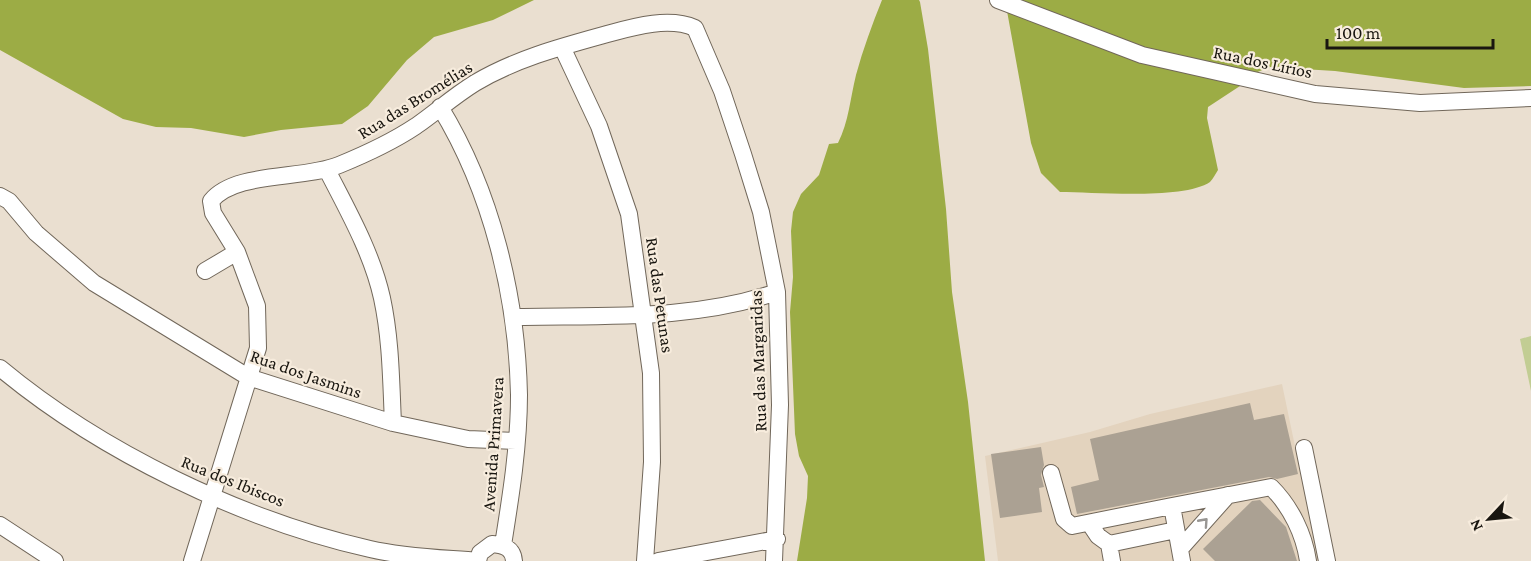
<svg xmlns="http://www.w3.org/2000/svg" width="1531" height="561" font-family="'Crimson Pro',serif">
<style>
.built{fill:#e3d3be}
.green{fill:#c2cd93}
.forest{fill:#9cac45}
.building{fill:#aba193}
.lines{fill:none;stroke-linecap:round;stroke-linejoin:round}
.minor-casing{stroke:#71675a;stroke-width:18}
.minor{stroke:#fff;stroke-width:16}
.oneway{stroke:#989693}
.labels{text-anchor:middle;stroke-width:4.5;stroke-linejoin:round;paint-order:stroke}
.street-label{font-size:18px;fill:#191610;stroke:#f7ecdd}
</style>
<rect width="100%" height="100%" fill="#eadfd0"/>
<!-- built -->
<path class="built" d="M1282 384 1319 561H998L985 456 1090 432 1150 414Z"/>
<!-- green -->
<path class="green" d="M1531 336V391L1520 339Z"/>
<!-- forest -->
<path class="forest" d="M0 0H534L493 20 434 37 407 60 368 106 342 124 281 130 244 137 191 128 156 127 123 119 0 50Z
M882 0H919L920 2 928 49 946 209 952 292 968 402 985 561H797L807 498 808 476 799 456 795 434 790 312 793 277 791 231 793 212 801 194 819 175 829 144 838 143C849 121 850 99 856 75 863 49 872 25 882 0Z
M1005 0H1531V86L1464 88 1335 71 1270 67 1250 75 1240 86 1208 107 1207 118 1218 170C1216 173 1213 179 1210 182 1184 200 1094 192 1060 192L1041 173 1031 143Z"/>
<!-- building -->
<path class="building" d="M1250 403 1254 420 1284 414 1298 474 1277 479 1269 477 1077 514 1071 487 1099 480 1090 439Z
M1041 447 1044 465 1041 475 1044 487 1039 488 1042 512 1000 518 991 454Z
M1260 500 1286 527 1297 561H1215L1203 549 1252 501Z"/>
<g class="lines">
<defs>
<path id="minor" d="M998 0 1142 55 1315 94 1420 103 1531 98
M562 47 599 126 629 214 651 373 652 462 645 561
M440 107C492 192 517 297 519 395 519 445 511 495 503 545
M327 170C348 211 372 253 382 298 391 340 391 381 393 423
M0 196 9 201 36 233 94 283 248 377 393 423 468 439 516 441
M205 271 237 252
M514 317C602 315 692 321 777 292
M0 368C101 452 242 520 370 549 404 557 443 558 478 561
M1304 448 1327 561
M1051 473 1064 519 1072 526 1172 506 1182 561
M1172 506 1271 487C1291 507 1304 534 1308 561
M1090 524 1098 536 1109 544 1112 561
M0 525 55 561
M1109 544 1176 530
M1180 549 1228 495
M192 561 258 348 257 306 237 252 213 213 211 201C235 171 303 180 339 165 366 154 392 142 416 126 436 112 454 96 475 83 517 58 564 46 611 33 636 26 670 17 695 28L722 91 743 154 761 212 777 292 780 405 774 561
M478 561 480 553 492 544C504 545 513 548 514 561
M658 561 777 539"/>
</defs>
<!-- minor casing -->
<use href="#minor" class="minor-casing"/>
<!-- minor -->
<use href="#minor" class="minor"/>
</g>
<!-- one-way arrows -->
<defs><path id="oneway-chevron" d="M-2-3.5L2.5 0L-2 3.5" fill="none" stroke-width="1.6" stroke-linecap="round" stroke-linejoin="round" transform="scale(1.5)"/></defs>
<use class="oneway" href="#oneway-chevron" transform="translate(1204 522) rotate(-48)"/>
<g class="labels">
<!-- street labels -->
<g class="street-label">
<text transform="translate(1263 62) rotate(12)" y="6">Rua dos Lírios</text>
<text transform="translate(415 100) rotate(-32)" y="6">Rua das Bromélias</text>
<text transform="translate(660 295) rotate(82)" y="6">Rua das Petunas</text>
<text transform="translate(758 361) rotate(-92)" y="6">Rua das Margaridas</text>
<text transform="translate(306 374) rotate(19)" y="6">Rua dos Jasmins</text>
<text transform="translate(493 444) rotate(-86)" y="6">Avenida Primavera</text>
<text transform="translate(233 481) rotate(22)" y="6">Rua dos Ibiscos</text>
</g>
</g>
<!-- north arrow -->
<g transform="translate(1489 519) rotate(244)" stroke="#f7ecdd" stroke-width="4.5" paint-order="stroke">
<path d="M0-4.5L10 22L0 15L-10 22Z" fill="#191610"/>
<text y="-9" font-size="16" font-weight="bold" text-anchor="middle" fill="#191610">N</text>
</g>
<!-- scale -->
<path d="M1327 39v9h166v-9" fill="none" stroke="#191610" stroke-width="3"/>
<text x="1336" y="39" font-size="18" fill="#191610" stroke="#f7ecdd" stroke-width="4.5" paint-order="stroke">100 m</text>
</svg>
